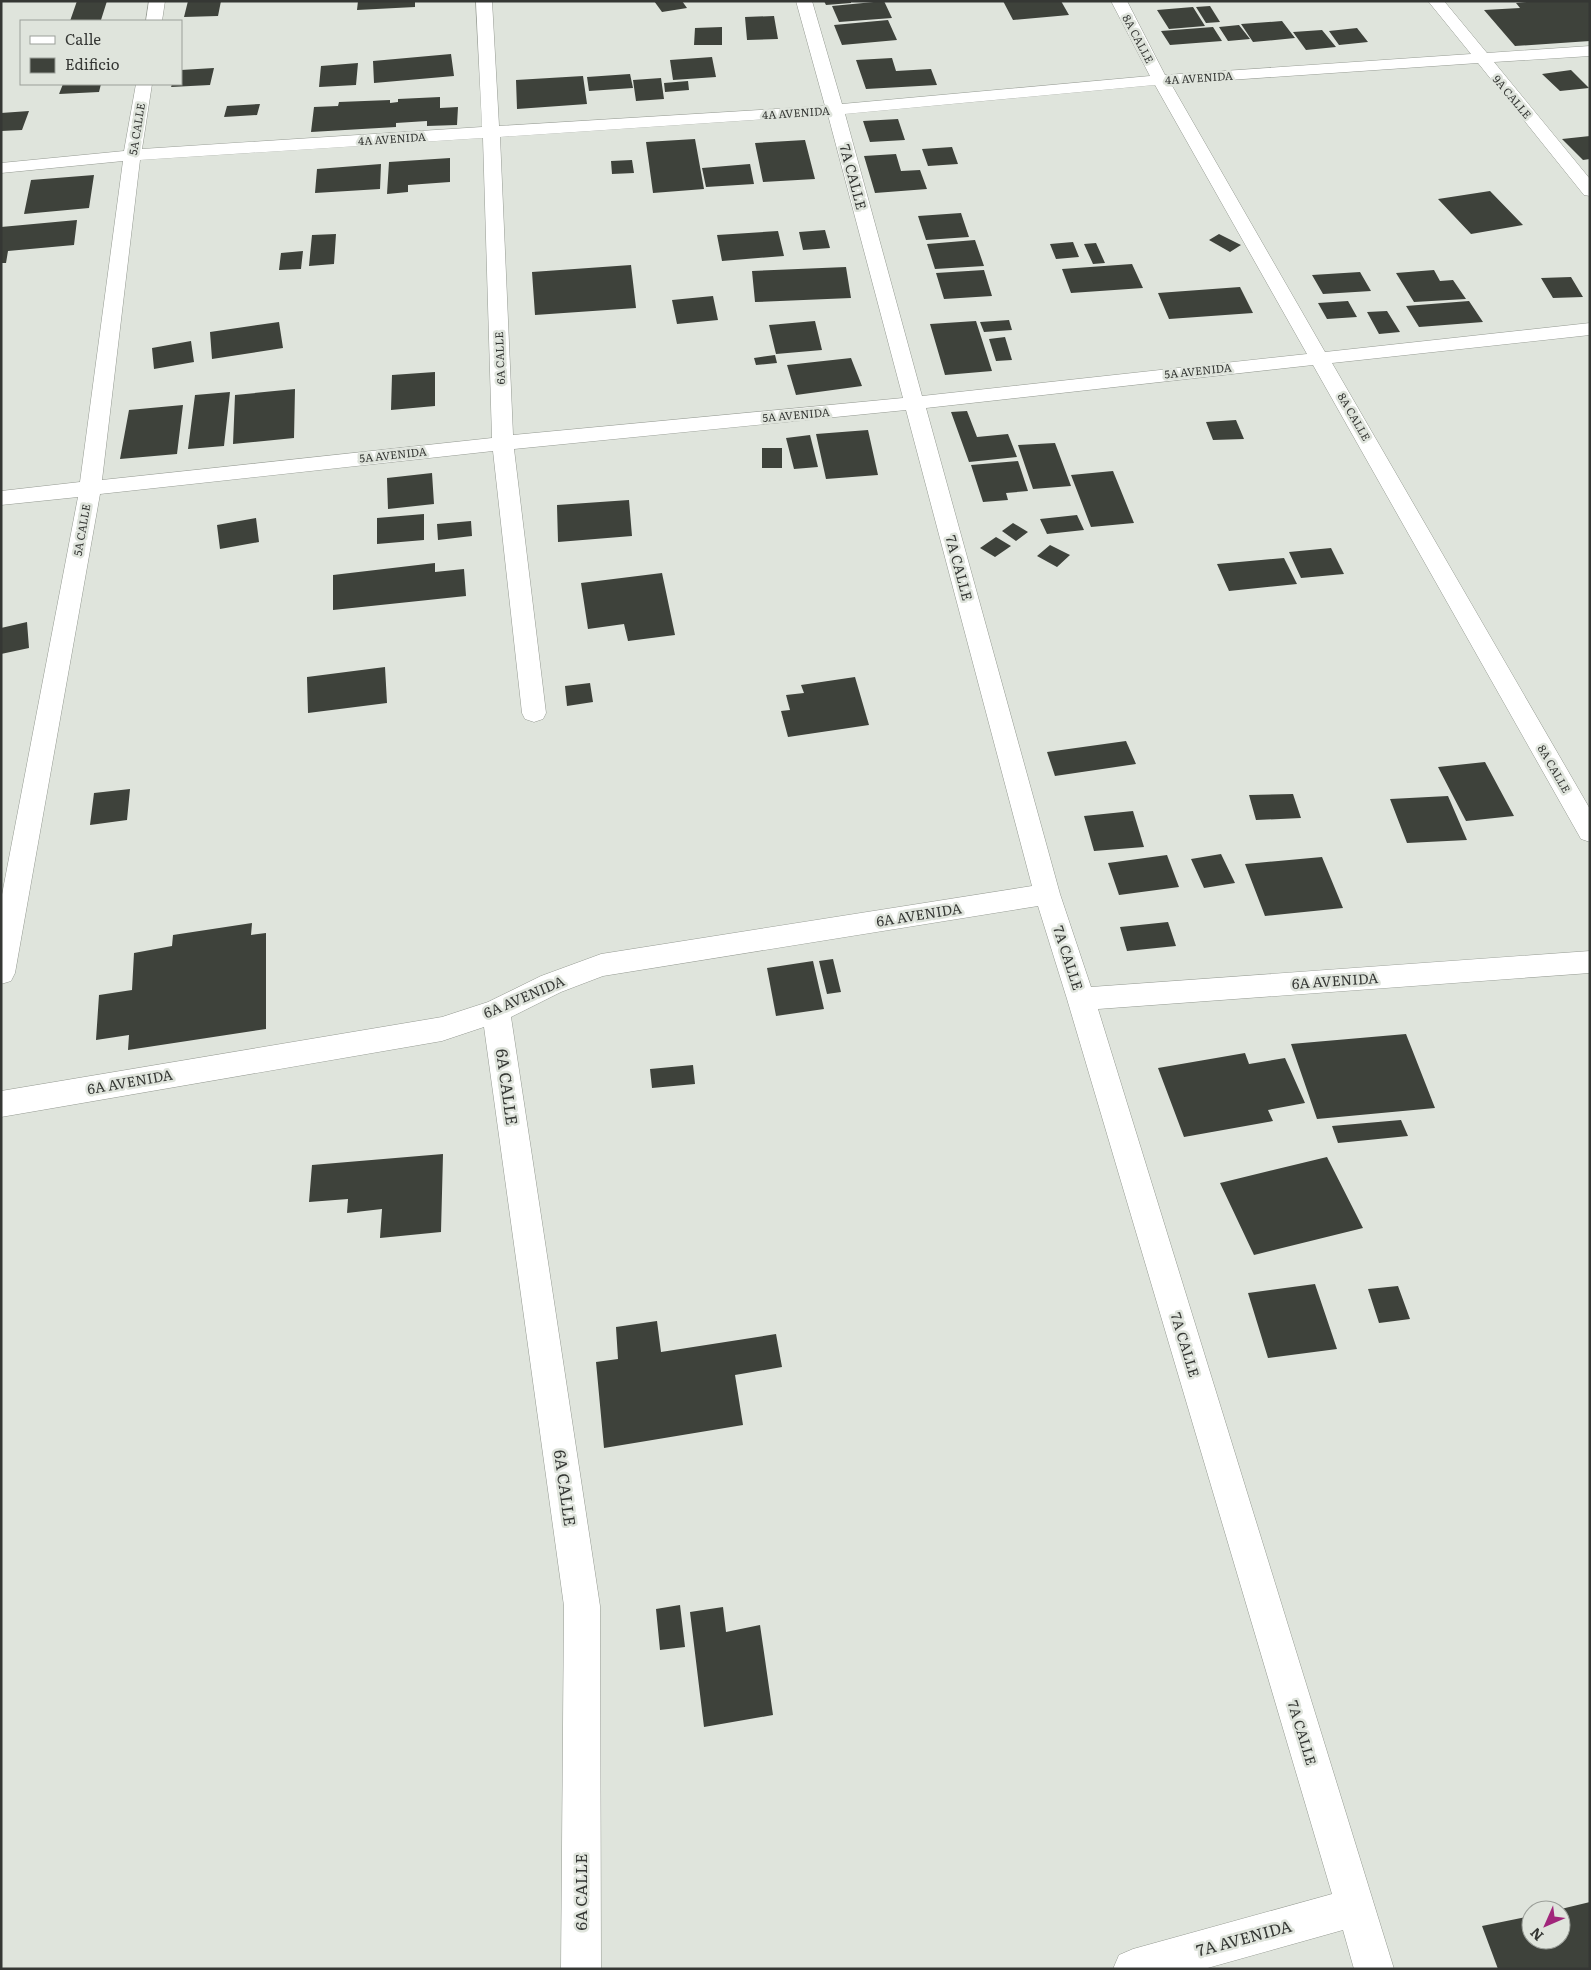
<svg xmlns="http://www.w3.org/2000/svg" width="1591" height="1970" font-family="Literata,serif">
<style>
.building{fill:#3e423b}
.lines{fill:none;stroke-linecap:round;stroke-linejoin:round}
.minor-casing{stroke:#959a92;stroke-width:1}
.minor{fill:#fff;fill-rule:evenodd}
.labels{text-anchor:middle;stroke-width:5;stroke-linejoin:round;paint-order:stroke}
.far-street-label{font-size:11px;fill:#353734;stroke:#dfe4dc}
.street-label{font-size:14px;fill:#353734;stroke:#dfe4dc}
.near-street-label{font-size:16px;fill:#353734;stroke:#dfe4dc}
</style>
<rect width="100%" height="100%" fill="#dfe4dc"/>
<!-- building -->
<path class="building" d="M77 1H107L101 20 70 21Z
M188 1H221L218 16 184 17Z
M358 1H415V7L357 10Z
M654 1H682L687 8 662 12Z
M824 1H851V3L826 5Z
M884 1 892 18 839 22 832 6Z
M1003 1H1061L1069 15 1013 20Z
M1536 1H1590V41L1515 46 1484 10 1520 8 1516 3Z
M1210 6 1220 22 1206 23 1196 7Z
M1193 7 1205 26 1169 29 1157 10Z
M774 16 778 39 747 40 745 17Z
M888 20 897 40 842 45 834 25Z
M1282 21 1295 38 1253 42 1241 24Z
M1239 25 1250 39 1228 41 1219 27Z
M722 27V45H694L695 28Z
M1213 27 1222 41 1170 45 1161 31Z
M1357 28 1368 42 1339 45 1329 31Z
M1322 30 1336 47 1306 50 1293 32Z
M451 54 454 76 374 83 373 61Z
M712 57 716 77 673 80 670 60Z
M892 58 896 71 931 69 937 85 866 89 856 60Z
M358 63 356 85 319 87 321 66Z
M214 68 210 85 171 87 172 84H181V70Z
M1571 70 1589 88 1560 91 1542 74Z
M630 74 633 88 589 91 587 77Z
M583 76 587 104 517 109 516 80Z
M661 78 664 99 636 101 633 80Z
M688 81 689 90 665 92 664 83Z
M63 84H101L99 92 59 94Z
M440 97V108L458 107 457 125 427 126V121L396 123V127L311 132 314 107 338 106 339 102 390 100V103L398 102V99Z
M260 104 257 115 224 117 227 106Z
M29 111 22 130 1 131V113Z
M898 119 905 140 870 142 863 121Z
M1590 136V159L1583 160 1562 139Z
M695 139 704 189 653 193 646 142Z
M805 140 815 179 763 182 755 143Z
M952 147 958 164 928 166 922 149Z
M896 154 901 171 920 170 927 189 875 193 864 156Z
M450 158V182L408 185V192L387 194 389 162Z
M632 160 634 173 612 174 611 161Z
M381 164 380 189 315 193 317 169Z
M750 164 754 184 706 187 702 168Z
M94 175 89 208 24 214 31 180Z
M1490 191 1523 225 1471 234 1438 199Z
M961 213 969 237 926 240 918 216Z
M77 220 74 245 8 251 6 263H1V227Z
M825 230 830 248 803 250 799 232Z
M778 231 784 256 722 261 717 235Z
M336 234 334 264 309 266 312 235Z
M1219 234 1241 245 1230 252 1209 240Z
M975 240 984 266 935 269 927 244Z
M1073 242 1079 257 1056 259 1050 244Z
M1096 243 1105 263 1093 264 1084 244Z
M303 251 301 269 279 270 281 253Z
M1132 264 1143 288 1071 293 1062 269Z
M631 265 636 308 535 315 532 272Z
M846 267 851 298 755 302 752 271Z
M984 270 992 296 944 299 936 273Z
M1434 270 1440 281 1453 280 1466 299 1414 302 1396 273Z
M1360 272 1371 291 1323 294 1312 275Z
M1571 277 1583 297 1553 298 1541 278Z
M1240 287 1253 313 1169 319 1158 293Z
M713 296 718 320 677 324 672 300Z
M1348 301 1357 317 1327 319 1318 303Z
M1469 301 1483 322 1419 327 1406 306Z
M1387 311 1400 332 1379 334 1367 312Z
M1009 320 1012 330 984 332 980 322Z
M815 321 822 350 776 354 769 325Z
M976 321 992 371 945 375 930 324Z
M279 322 283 348 212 359 210 332Z
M1005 337 1012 360 996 361 989 339Z
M191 341 194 362 154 369 152 348Z
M775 355 777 363 756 365 754 358Z
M851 358 862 386 796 395 787 365Z
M435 372V406L391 410 392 375Z
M295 389 294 438 233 444 235 395Z
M230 392 224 446 188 449 195 395Z
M183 405 177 454 120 459 129 410Z
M967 411 977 437 1008 434 1017 457 969 462 951 412Z
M1236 420 1244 439 1213 440 1206 422Z
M868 430 878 475 826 479 816 434Z
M810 435 818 467 794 469 786 438Z
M1055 443 1071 486 1033 489 1018 445Z
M762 448H782V468H762Z
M1018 461 1028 491 1006 493 1008 500 983 502 971 465Z
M1113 471 1134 523 1091 527 1071 475Z
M432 473 434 504 388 509 387 478Z
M629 500 632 536 558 542 557 505Z
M424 514V540L377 544V518Z
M1077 515 1084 530 1047 534 1040 519Z
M256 518 259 542 220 549 217 525Z
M471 521 472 536 438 540 437 524Z
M1013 523 1028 532 1016 541 1002 531Z
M996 537 1011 546 995 557 980 548Z
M1050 545 1070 555 1057 567 1037 556Z
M1331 548 1344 574 1301 578 1289 552Z
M1284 558 1297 584 1229 591 1217 564Z
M435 563V572L464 569 466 596 333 610V575Z
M662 573 675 635 628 641 624 624 588 629 581 583Z
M27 622 29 648 1 654V628Z
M385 667 387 703 308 713 307 677Z
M855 677 869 725 788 737 781 711 790 710 786 695 804 693 801 685Z
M590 683 593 702 567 706 565 686Z
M1126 741 1136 764 1055 776 1047 752Z
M1485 762 1514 816 1466 821 1438 767Z
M130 789 127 820 90 825 94 793Z
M1293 794 1301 818 1256 820 1249 795Z
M1448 796 1467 840 1407 843 1390 799Z
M1133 811 1144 847 1094 851 1084 816Z
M1221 854 1235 883 1204 888 1191 859Z
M1167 855 1179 887 1119 895 1108 863Z
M1322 857 1343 908 1265 916 1245 864Z
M1168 922 1176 946 1127 951 1120 927Z
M252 923 251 935 266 933V1029L128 1050 129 1035 96 1040 99 995 132 990 134 953 172 946 173 935Z
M833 959 841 992 827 994 819 961Z
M813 961 824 1009 776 1016 767 968Z
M1406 1034 1435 1108 1317 1119 1291 1044Z
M1245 1053 1249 1064 1285 1058 1305 1103 1268 1110 1273 1121 1184 1137 1158 1068Z
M693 1065 695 1084 652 1088 650 1069Z
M1401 1120 1408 1136 1338 1143 1332 1126Z
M443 1154 441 1232 380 1238 382 1209 347 1213 348 1199 309 1202 312 1165Z
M1327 1157 1363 1228 1254 1255 1220 1183Z
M1315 1284 1337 1349 1268 1358 1248 1293Z
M1398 1286 1410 1319 1379 1323 1368 1289Z
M657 1321 661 1352 776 1334 782 1367 735 1375 743 1425 604 1448 596 1362 618 1359 616 1327Z
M680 1605 685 1647 660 1650 656 1609Z
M723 1607 726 1632 760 1625 773 1715 704 1727 690 1612Z
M1590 1902V1969H1498L1482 1926 1531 1916V1940H1561V1909Z"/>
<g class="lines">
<defs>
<path id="minor" d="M149 1H165L162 21H146Z
M476 1H492L499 126 825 106 796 1H812L842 104 1150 76 1111 1H1127L1165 75 1471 54 1428 1H1444L1487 53 1590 46V56L1494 62 1590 179V196L1584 195 1478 63 1171 84 1325 352 1590 323V335L1332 363 1590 809V842L1581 839 1313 365 926 408 1060 894 1091 987 1590 951V973L1098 1009 1394 1969H1354L1343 1930 1204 1969H1113L1119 1955 1133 1949 1332 1894 1067 999 1038 906 603 976 561 992 511 1017 600 1606 601 1969H561L564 1606 484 1027 442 1041 1 1117V1091L442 1017 488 1002 541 976 601 954 1032 886 906 410 514 449 546 713 543 719 534 722 525 719 522 713 493 451 100 494 15 973 11 981 1 984V900L78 497 1 505V491L80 482 123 161 1 173V163L124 151 136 84H152L142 149 482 127ZM1155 85 1307 354 922 396 845 114ZM828 115 903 398 513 435 500 137ZM483 138 492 438 102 480 140 160Z"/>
</defs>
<!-- minor casing -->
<use href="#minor" class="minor-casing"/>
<!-- minor -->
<use href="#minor" class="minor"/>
</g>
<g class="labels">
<!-- far-street labels -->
<g class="far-street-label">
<text transform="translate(1138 39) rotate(62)" y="4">8A CALLE</text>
<text transform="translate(1199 78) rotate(-4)" y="4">4A AVENIDA</text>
<text transform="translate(1512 97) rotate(50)" y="4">9A CALLE</text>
<text transform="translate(796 113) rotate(-4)" y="4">4A AVENIDA</text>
<text transform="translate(137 129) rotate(-81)" y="4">5A CALLE</text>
<text transform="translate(392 139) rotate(-4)" y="4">4A AVENIDA</text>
<text transform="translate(500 358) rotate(-92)" y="4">6A CALLE</text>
<text transform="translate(1198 371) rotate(-6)" y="4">5A AVENIDA</text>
<text transform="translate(796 415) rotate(-5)" y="4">5A AVENIDA</text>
<text transform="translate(1354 417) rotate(60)" y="4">8A CALLE</text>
<text transform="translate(393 455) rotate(-6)" y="4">5A AVENIDA</text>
<text transform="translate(82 530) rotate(-80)" y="4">5A CALLE</text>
<text transform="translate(1554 769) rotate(60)" y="4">8A CALLE</text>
</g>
<!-- street labels -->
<g class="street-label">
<text transform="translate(853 177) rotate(75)" y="5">7A CALLE</text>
<text transform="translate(959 568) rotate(75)" y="5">7A CALLE</text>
<text transform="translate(919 915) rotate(-9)" y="5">6A AVENIDA</text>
<text transform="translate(1068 958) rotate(72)" y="5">7A CALLE</text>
<text transform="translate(1335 981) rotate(-4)" y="5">6A AVENIDA</text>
<text transform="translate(524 997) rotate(-23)" y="5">6A AVENIDA</text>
<text transform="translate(130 1082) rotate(-10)" y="5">6A AVENIDA</text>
<text transform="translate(1185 1345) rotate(73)" y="5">7A CALLE</text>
<text transform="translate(1302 1733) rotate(73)" y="5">7A CALLE</text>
</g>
<!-- near-street labels -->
<g class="near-street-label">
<text transform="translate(507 1087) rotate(82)" y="6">6A CALLE</text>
<text transform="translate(565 1488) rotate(82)" y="6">6A CALLE</text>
<text transform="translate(581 1892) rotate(-90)" y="6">6A CALLE</text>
<text transform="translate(1244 1938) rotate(-15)" y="6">7A AVENIDA</text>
</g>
</g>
<!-- border -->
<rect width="1591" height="1970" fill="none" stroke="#353734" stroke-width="5"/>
<!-- legend -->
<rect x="20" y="20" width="162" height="65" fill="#dfe4dc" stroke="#9b9f99"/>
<rect x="30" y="36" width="25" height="8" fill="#ffffff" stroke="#9b9f99"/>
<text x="65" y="45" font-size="15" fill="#353734">Calle</text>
<rect x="30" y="58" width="25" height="15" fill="#3e423b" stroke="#9b9f99"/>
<text x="65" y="70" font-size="15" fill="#353734">Edificio</text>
<!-- north arrow -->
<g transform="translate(1546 1925) rotate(225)"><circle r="24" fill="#dfe4dc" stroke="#9b9f99"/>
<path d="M0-4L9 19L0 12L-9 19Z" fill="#a1267b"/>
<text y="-8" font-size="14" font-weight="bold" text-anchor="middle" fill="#353734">N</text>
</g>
</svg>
